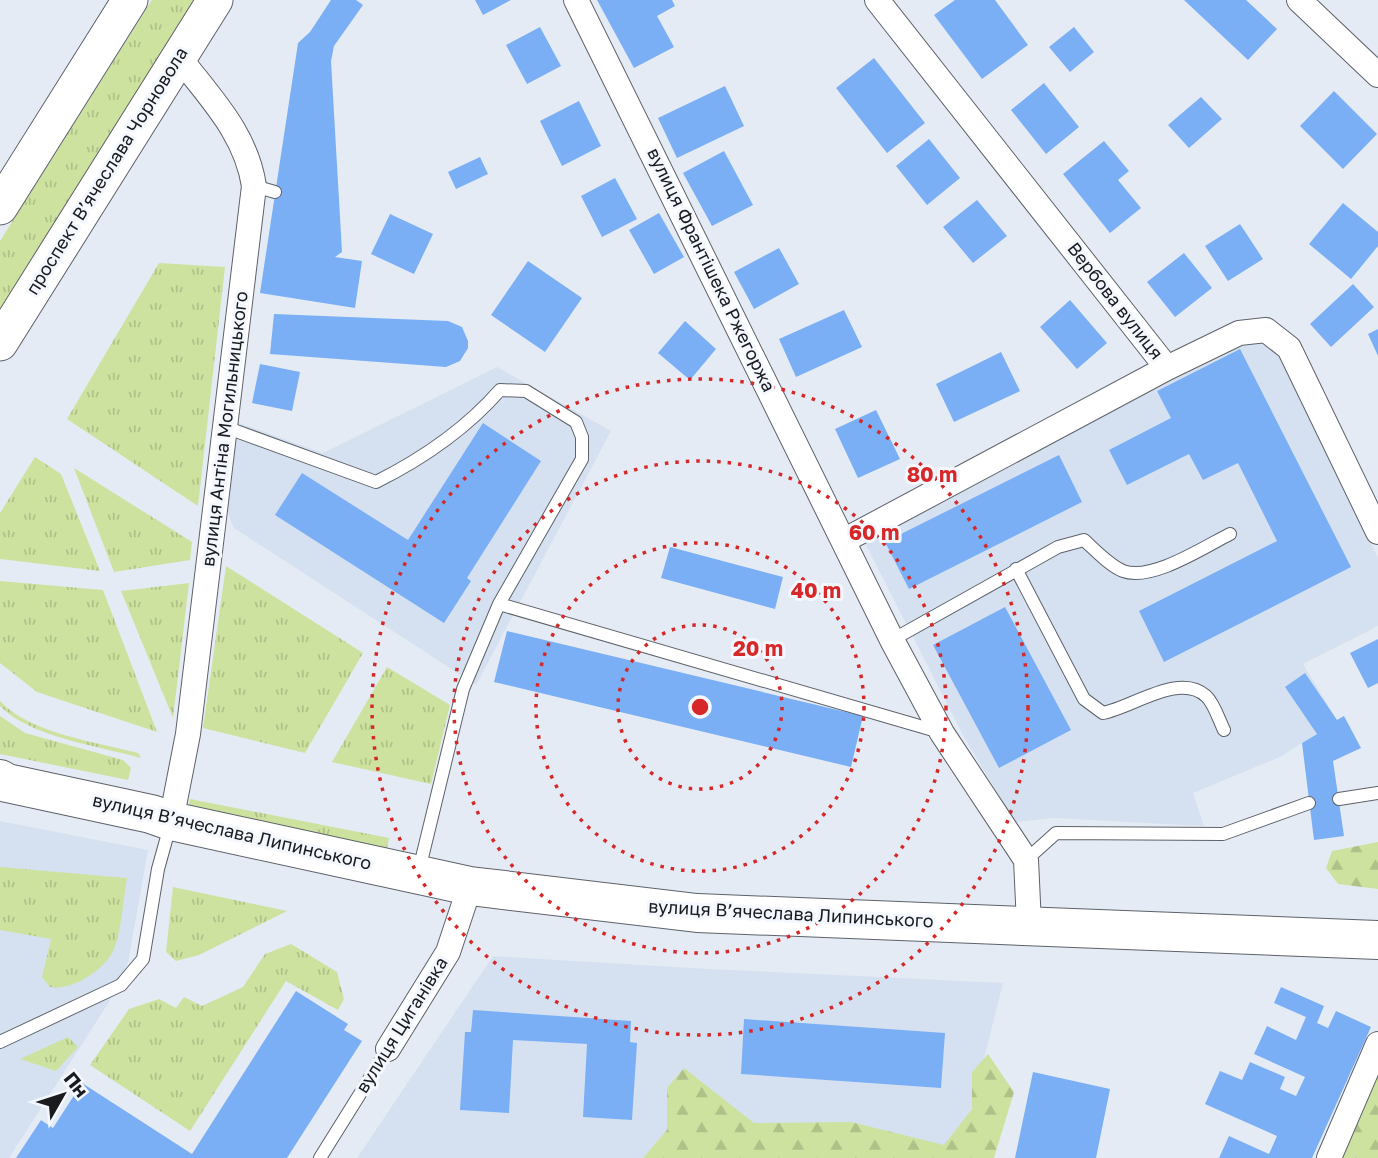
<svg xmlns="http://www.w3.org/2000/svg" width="1378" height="1158" font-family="'Golos Text',sans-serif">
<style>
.built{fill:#d5e1f0}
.grass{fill:url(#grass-tufts)}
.forest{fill:url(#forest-firs)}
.building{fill:#7aaff5}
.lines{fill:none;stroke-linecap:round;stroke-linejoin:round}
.lane-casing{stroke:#5d626a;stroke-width:14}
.street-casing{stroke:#5d626a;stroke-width:26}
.secondary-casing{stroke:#5d626a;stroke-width:37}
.primary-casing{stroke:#5d626a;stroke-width:40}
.lane{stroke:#fff;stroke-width:12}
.street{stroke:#fff;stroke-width:24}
.secondary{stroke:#fff;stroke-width:35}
.primary{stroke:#fff;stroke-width:38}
.ring{fill:none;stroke:#d62828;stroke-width:3.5;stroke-dasharray:3.5 7}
.labels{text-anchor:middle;stroke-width:6;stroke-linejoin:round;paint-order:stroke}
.street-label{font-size:18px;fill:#191b1e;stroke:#f4f8fe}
.centre{fill:#d62828;stroke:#f4f8fe;stroke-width:3.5}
.ring-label{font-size:21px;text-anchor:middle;font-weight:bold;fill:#d62828;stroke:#f4f8fe;stroke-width:6;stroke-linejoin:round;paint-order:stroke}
</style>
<defs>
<pattern id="grass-tufts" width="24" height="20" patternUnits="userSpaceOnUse" patternTransform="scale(1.75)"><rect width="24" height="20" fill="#cde29f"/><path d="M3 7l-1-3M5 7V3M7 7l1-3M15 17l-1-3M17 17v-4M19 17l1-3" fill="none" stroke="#afc188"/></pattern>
<pattern id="forest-firs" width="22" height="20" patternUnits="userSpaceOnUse" patternTransform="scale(1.75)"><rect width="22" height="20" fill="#cde29f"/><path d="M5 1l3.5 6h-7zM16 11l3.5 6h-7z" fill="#afc188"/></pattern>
</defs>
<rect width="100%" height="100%" fill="#e5ebf4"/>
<!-- built -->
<path class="built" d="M1245 341H1261L1283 361 1378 558V626L1303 664 1337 720 1282 756 1193 793 1204 826 1053 818 1015 822 965 739 865 543Z
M497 367 611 431 476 685 234 528 226 509 234 421 323 453Z
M0 821 148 850 128 963 109 1002 9 1158H0Z
M493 956 709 969 1003 983 959 1158H357Z"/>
<!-- grass -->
<path class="grass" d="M152 0H197L0 312V241Z
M159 263 225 267 198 506 67 419Z
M35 457 61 474 100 571 0 559V513Z
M74 468 192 542 190 560 114 572Z
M226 566 363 653 305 753 203 728Z
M0 581 103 590 157 732 37 692 0 663Z
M189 583 173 718 121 591Z
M387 667 450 705 431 784 332 762Z
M0 701C29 733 96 742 138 753L141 758C99 746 30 737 0 706Z
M0 716 25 733 123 760 131 768 128 780 0 754Z
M190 799 389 838 387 849 188 809Z
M0 867 127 878C123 900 122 929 114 949 105 970 72 991 50 987L42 977 51 939 0 930Z
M173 887 287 911 199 955 176 961 166 952Z
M291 944 337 972 344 999 338 1010 286 981 190 1131 90 1065 129 1009 159 999 176 1008 184 997 202 1006 243 987 265 954Z
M68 1037 78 1047 56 1071 20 1059Z"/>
<!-- forest -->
<path class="forest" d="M1378 842V889L1338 884 1326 868 1332 851Z
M988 1054 1014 1092 994 1158H643L667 1130V1088L684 1068 754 1123 851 1122 944 1145 972 1109V1072Z
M1378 1066V1158H1340Z"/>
<!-- building -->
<path class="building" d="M331 0H356L363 5 334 46 331 61 342 252 335 257 362 261 355 308 260 293 298 43 310 32Z
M475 0H511L483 15Z
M597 0H672L675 6 657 16 674 47 634 68Z
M955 0H995L1028 45 982 79 934 15Z
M1184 0H1246L1277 29 1248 60Z
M540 27 561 66 527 84 506 45Z
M1074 27 1094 52 1070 72 1049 47Z
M874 58 925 123 887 153 836 88Z
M1044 83 1079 127 1046 154 1011 110Z
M725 86 744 126 677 158 658 118Z
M1334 91 1377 134 1343 169 1300 126Z
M1201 97 1222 119 1189 148 1168 125Z
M579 101 601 146 562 166 540 121Z
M929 139 960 178 927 205 896 166Z
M1104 141 1129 171 1118 180 1141 208 1110 233 1063 174Z
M724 151 753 205 712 226 683 173Z
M480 157 488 174 456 189 448 172Z
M615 178 637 219 602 237 581 196Z
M977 200 1007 236 973 263 943 227Z
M1343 203 1378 232V246L1351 279 1309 244Z
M659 213 684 257 654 274 629 230Z
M390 214 433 234 414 274 371 254Z
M1240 224 1263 259 1228 281 1205 246Z
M779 248 799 284 754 309 734 272Z
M1184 253 1212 288 1175 317 1147 282Z
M528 261 582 298 545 352 491 315Z
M1353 284 1374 307 1331 347 1310 324Z
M1070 300 1107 343 1077 369 1040 327Z
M844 310 862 347 796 377 779 339Z
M274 314 448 321 462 327 468 341V348L460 361 446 367 270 354Z
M685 321 716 349 690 380 658 353Z
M1378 329V356L1368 334Z
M1240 349 1351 567 1164 662 1139 611 1277 541 1238 463 1203 480 1189 454 1127 485 1109 450 1171 418 1157 391Z
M1001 352 1020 391 954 422 936 384Z
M260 364 300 372 292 411 252 403Z
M876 410 900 459 858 478 835 429Z
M483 423 541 461 467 578 471 581 444 623 275 515 302 473 408 540Z
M1059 455 1082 502 909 589 885 542Z
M670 547 783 577 775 609 661 578Z
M1005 607 1071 730 999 768 933 645Z
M507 631 863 716 851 767 494 682Z
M1378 639V683L1368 688 1350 653Z
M1305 673 1337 720 1344 716 1361 748 1333 761 1344 836 1314 840 1302 743 1317 734 1285 687Z
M1281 987 1324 1006 1317 1023 1328 1028 1336 1011 1371 1027 1312 1158H1219L1229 1136 1269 1154 1277 1136 1205 1104 1220 1071 1242 1080 1250 1062 1285 1077 1280 1089 1296 1096 1305 1077 1254 1054 1267 1026 1296 1040 1306 1017 1274 1003Z
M296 991 348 1024 344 1030 362 1041 287 1158H16L41 1120 53 1128 82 1083 192 1154Z
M473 1010 631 1021 630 1042 637 1043 632 1120 583 1117 587 1044 513 1040 509 1113 460 1110 465 1032H471Z
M744 1019 945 1033 941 1088 741 1074Z
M1033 1072 1110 1089 1096 1158H1015Z"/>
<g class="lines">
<defs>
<path id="lane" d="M254 186 275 192
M225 427 376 482C424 458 465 430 500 390L526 391 576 422 582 437V459L499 604
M1016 569 1084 699 1103 713C1133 707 1180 672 1206 696 1214 703 1219 720 1224 730
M892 640 1058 547 1084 540C1095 550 1109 565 1123 571 1151 582 1204 547 1230 534
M1339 799 1378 793
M1026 860 1056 833 1223 834 1309 803
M419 870 463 689 499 604 940 732
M0 1042 121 985 143 959 158 869 170 826
M320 1158 388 1049"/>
<path id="street" d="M576 0 892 640 942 733 1026 860 1029 924
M877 0 1167 368 1239 333 1266 330 1289 348 1378 532
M1299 0 1378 75
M845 540 1167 368
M171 821 188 734 254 186C246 133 210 98 179 57
M388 1049 448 952 470 886
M1329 1158 1378 1044"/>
<path id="secondary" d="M0 207 130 0
M0 343 215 0"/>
<path id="primary" d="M0 779 7 783 151 814 171 821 470 886 697 913 1378 940"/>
</defs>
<!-- lane casing -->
<use href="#lane" class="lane-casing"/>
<!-- street casing -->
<use href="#street" class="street-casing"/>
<!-- secondary casing -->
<use href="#secondary" class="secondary-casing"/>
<!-- primary casing -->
<use href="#primary" class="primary-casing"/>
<!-- lane -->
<use href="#lane" class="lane"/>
<!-- street -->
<use href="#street" class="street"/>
<!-- secondary -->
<use href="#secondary" class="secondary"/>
<!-- primary -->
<use href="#primary" class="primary"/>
</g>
<!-- distance rings -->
<g class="ring">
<circle cx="700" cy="707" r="82"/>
<circle cx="700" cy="707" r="164"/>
<circle cx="700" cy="707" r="246"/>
<circle cx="700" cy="707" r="328"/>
</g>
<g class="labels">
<!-- street labels -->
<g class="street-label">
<text transform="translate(107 171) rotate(-58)" y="6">проспект Вʼячеслава Чорновола</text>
<text transform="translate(711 270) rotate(64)" y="6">вулиця Франтішека Ржегоржа</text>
<text transform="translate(1115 301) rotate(52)" y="6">Вербова вулиця</text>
<text transform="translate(225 429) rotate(-83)" y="6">вулиця Антіна Могильницького</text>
<text transform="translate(232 832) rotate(13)" y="6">вулиця Вʼячеслава Липинського</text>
<text transform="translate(791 914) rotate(3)" y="6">вулиця Вʼячеслава Липинського</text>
<text transform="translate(402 1025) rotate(-58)" y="6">вулиця Циганівка</text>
</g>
</g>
<circle cx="700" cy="707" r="10" class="centre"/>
<g class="ring-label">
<text x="932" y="482">80 m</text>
<text x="874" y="540">60 m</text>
<text x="816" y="598">40 m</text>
<text x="758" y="656">20 m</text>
</g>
<!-- north arrow -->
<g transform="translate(63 1095) rotate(51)" stroke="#f4f8fe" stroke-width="5" paint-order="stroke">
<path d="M0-5L12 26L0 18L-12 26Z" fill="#191b1e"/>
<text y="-10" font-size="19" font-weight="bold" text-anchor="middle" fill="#191b1e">Пн</text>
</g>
</svg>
